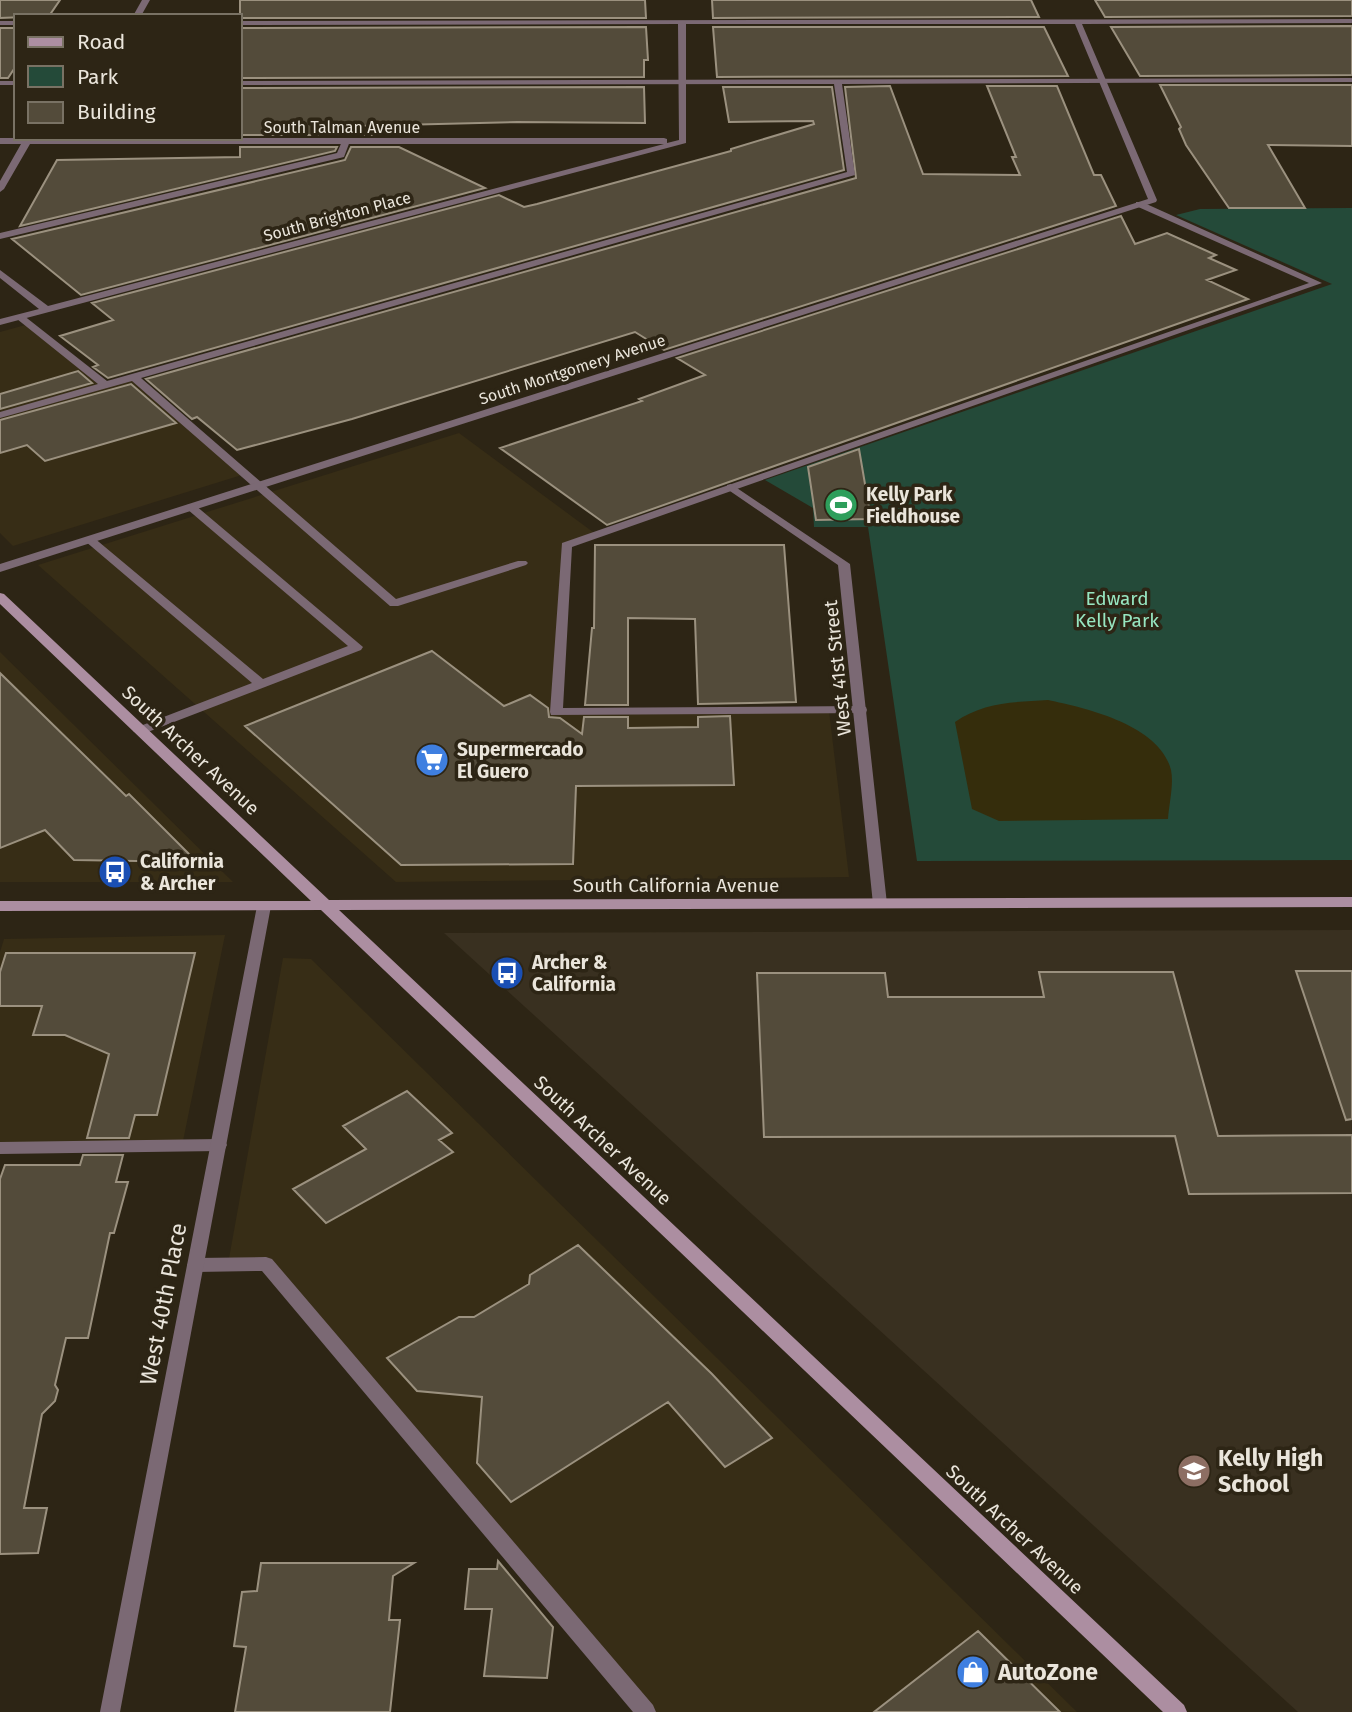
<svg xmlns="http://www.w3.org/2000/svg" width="1352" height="1712" font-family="'Fira Sans',sans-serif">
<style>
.built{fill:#372d16}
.education{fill:#393020}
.green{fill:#244a39}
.sand{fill:#352d0c}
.building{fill:#534b3a;stroke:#9b917f;stroke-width:2}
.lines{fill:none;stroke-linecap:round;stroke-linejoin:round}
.service{fill:#7b6974;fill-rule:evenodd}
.minor{fill:#7b6974;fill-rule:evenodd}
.secondary{fill:#ac8ea1;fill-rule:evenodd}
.labels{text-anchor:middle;stroke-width:7;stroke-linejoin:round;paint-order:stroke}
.far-street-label{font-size:16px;fill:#eae5db;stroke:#2d2515}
.poi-label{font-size:19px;font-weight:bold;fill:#eae5db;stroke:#2d2515;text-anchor:start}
.park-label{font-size:19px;fill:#97e6c1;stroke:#2d2515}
.street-label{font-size:19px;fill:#eae5db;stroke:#2d2515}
.near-street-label{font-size:23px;fill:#eae5db;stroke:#2d2515}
.near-poi-label{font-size:23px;font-weight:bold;fill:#eae5db;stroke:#2d2515;text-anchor:start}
</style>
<rect width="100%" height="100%" fill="#2d2515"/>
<!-- built -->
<path class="built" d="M29 324 105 385 134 377 245 474 13 546 0 533V332Z
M459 433 597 535 566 546 556 712 829 711 849 877 396 882 38 565Z
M0 652 233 882H0Z
M225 935 182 1146 0 1148V952L4 939Z
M283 958 311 959 1077 1712H646L266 1264H228Z"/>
<!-- education -->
<path class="education" d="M1352 930V1712H1298L444 933Z"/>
<!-- green -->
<path class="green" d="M1352 208V860L917 861 868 527H814L813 508 765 480 1332 284 1176 215 1200 209Z"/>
<!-- sand -->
<path class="sand" d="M1048 700C1086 708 1160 725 1171 770 1174 784 1169 804 1168 819L999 821 972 809 955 722C983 702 1015 702 1048 700Z"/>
<!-- building -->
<path class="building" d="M0 0H60L49 16 0 18Z
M240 0H645L646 18H240Z
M712 0H1031L1039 17 713 18Z
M1095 0H1352V16L1105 17Z
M1352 26V75L1140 76 1111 27Z
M646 27 648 60H644V77L240 78V28Z
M713 27H1044L1068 76 717 77Z
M0 28H16V66L8 78H0Z
M1160 85H1352V146L1268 145 1305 208H1229L1186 145 1179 129 1181 127Z
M890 86 923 174 1020 175 1012 157H1016L987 86H1057L1094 175H1101L1116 206 664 350 635 332 352 419 237 450 197 417 192 419 146 379 856 178 845 87Z
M644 87 645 123 517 122 357 126 376 135H240V88Z
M723 87H832L844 170 108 378 93 367 98 365 60 336 113 320 92 303 499 195 524 207 537 204 731 151V149L814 124 813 121 729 122Z
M240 147H337L335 151 20 226 57 160 240 157Z
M351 147H399L485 188 81 295 12 239 345 160Z
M1121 216 1135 244 1167 233 1216 255 1209 258 1236 270 1207 280 1248 299 607 525 500 448 642 401 639 399 705 375 677 358Z
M78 371 92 383 0 409V394Z
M131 384 176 423 45 461 27 445 0 453V420Z
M859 449 871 519 816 520 808 467Z
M595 545H784L796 702 698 704 695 619 628 618V705H585L592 628H594Z
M432 651 504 706 530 695 548 708 549 717 560 718 582 734 584 717H628V728L698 727V717L730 716 734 785 576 786 573 864 401 865 245 726Z
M0 673 126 796 129 794 197 862 74 860 45 830 0 848Z
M6 953H195L157 1115H135L129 1138H87L109 1054 65 1035H33L42 1006H0V972Z
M1296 971H1352V1119L1346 1120Z
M1039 972H1173L1218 1136 1352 1135V1193L1189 1194 1175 1136 764 1137 757 973H885L888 997H1044Z
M407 1091 452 1133 439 1140 453 1152 326 1223 293 1189 366 1149 343 1126Z
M83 1155H123L116 1182H128L114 1233H110L88 1338H66L55 1385 58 1390 55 1401 42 1414 24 1508H47L38 1553 0 1554V1179L5 1165H80Z
M578 1245 712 1374 772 1438 725 1467 668 1402 511 1502 477 1463 482 1397 417 1391 387 1358 459 1317H474L529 1284 530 1275Z
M498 1561 553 1627 547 1678 484 1676 492 1609H465L469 1569H497Z
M261 1563H414L393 1576 389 1620H400L390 1712H235L246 1647 234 1646 242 1592 257 1591Z
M978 1631 1060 1712H874Z"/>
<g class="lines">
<!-- service -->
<path class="service" d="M1352 78V82L842 84 855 175 141 378 396 599 518 561H526L528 563 526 565 398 606H390L132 381 0 418V412L98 384 17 319V315H23L107 381 847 172 834 84 240 85V81Z
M0 81H16V85H0Z
M343 139 350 141 344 157 0 239V233L337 153Z
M1136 202H1142L1322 283 572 547 563 708 861 706 866 707 867 710 866 713 551 715 550 712 562 543 1309 283 1136 206Z
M191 504 195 505 363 647 361 650 140 735 133 731 135 728 252 683 85 541V537H93L263 679 348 646 187 509V505Z
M219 1139 225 1141 227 1145 225 1149 219 1151 0 1154V1142Z
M266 1257 272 1259 653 1705 656 1712H633L262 1271 196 1272 190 1270 187 1265 190 1260 196 1258Z"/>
<!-- minor -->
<path class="minor" d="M142 0H150L141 16H133Z
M1352 19V23L1082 24 1157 200 1156 202 0 572V564L1148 199 1075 24H686V143L0 325V319L39 309 0 278V270L48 306 664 144H30L4 189 0 192V181L21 144H0V138H664L667 139V143L679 140 678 24 240 25V21Z
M0 21H16V25H0Z
M731 484 850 564 887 904 885 907H875L873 904 838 565 727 489V485Z
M264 901 271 906 120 1712H100L257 906Z"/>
<!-- secondary -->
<path class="secondary" d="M0 593 4 594 329 900 1352 897V907L339 910 1184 1705 1187 1712H1163L321 910 0 911V901H311L0 604Z"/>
</g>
<!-- icons -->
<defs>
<symbol id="stadium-disc" viewBox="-11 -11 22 22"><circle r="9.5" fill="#2e9e5b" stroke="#2d2515"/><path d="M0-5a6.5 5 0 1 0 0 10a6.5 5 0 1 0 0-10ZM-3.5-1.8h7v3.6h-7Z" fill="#fff"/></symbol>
<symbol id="supermarket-disc" viewBox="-11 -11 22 22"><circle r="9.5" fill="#3f7fe0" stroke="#2d2515"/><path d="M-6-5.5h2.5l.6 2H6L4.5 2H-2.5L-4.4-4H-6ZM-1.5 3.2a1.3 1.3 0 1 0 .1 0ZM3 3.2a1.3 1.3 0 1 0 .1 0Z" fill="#fff"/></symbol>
<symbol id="bus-disc" viewBox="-11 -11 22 22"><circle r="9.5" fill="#1a4fb4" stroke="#2d2515"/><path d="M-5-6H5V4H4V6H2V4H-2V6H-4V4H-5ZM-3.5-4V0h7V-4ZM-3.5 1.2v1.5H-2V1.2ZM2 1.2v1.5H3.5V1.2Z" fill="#fff"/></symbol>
<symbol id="school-disc" viewBox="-11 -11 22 22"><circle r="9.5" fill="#8d6e63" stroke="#2d2515"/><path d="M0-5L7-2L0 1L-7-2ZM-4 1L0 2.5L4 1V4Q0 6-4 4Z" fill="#fff"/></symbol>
<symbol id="shop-disc" viewBox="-11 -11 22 22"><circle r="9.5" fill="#3f7fe0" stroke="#2d2515"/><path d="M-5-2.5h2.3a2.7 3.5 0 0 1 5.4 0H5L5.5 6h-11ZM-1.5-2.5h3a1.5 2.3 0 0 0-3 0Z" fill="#fff"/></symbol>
</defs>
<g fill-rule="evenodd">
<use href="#stadium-disc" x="822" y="486" width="38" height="38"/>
<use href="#supermarket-disc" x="413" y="741" width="38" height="38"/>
<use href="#bus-disc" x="96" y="853" width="38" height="38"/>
<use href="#bus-disc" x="488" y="954" width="38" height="38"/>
<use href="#school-disc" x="1175" y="1452" width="38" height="38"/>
<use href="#shop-disc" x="954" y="1653" width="38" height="38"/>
</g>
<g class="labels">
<!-- far-street labels -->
<g class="far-street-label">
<text x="342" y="133">South Talman Avenue</text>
<text transform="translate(337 216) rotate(-15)" y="6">South Brighton Place</text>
<text transform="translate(572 369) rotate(-18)" y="6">South Montgomery Avenue</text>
</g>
<!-- poi labels -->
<g class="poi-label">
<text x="866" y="501">Kelly Park<tspan x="866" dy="22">Fieldhouse</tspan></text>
<text x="457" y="756">Supermercado<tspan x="457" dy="22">El Guero</tspan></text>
<text x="140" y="868">California<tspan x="140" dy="22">&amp; Archer</tspan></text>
<text x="532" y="969">Archer &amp;<tspan x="532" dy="22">California</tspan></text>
</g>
<!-- park labels -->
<g class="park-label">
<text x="1117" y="605">Edward<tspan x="1117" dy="22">Kelly Park</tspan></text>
</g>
<!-- street labels -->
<g class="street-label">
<text transform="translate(837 668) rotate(-96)" y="7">West 41st Street</text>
<text transform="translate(191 750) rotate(43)" y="7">South Archer Avenue</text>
<text x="676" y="892">South California Avenue</text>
<text transform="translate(603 1140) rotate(43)" y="7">South Archer Avenue</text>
<text transform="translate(1015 1529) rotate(43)" y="7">South Archer Avenue</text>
</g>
<!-- near-street labels -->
<g class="near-street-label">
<text transform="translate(163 1304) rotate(-79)" y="8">West 40th Place</text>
</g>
<!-- near-poi labels -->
<g class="near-poi-label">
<text x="1218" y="1466">Kelly High<tspan x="1218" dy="26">School</tspan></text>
<text x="998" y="1680">AutoZone</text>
</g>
</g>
<!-- legend -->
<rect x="14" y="14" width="228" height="126" fill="#2d2515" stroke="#797264" stroke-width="2"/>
<rect x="28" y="37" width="35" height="10" fill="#ac8ea1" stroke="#797264" stroke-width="2"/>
<text x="77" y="49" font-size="21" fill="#eae5db">Road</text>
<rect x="28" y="66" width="35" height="21" fill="#244a39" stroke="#797264" stroke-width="2"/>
<text x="77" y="84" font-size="21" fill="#eae5db">Park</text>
<rect x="28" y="102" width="35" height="21" fill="#534b3a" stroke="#797264" stroke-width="2"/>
<text x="77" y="119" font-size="21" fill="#eae5db">Building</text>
</svg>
